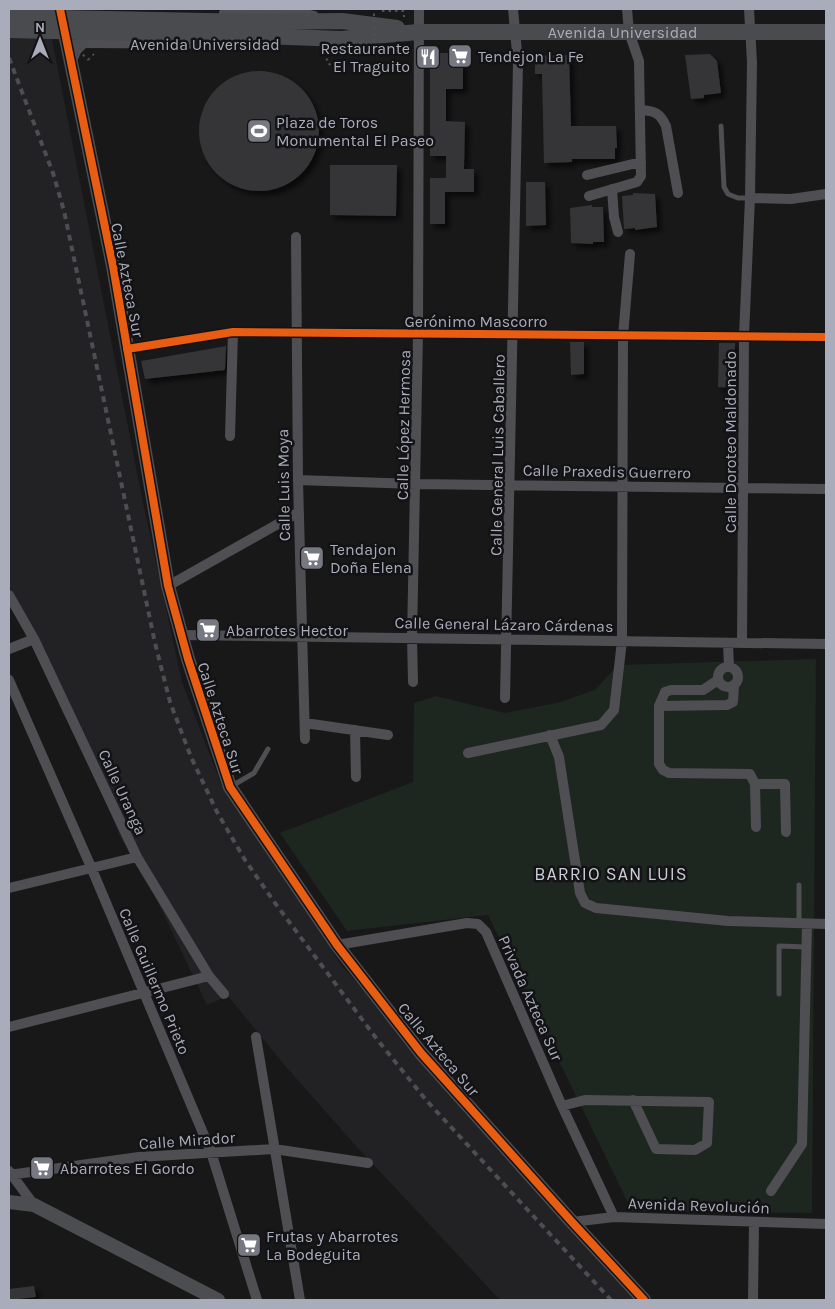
<svg xmlns="http://www.w3.org/2000/svg" width="835" height="1309" font-family="Karla,sans-serif">
<style>
.built{fill:#222225}
.green{fill:#1e2620}
.building{fill:#353537;filter:url(#shadow)}
.lines{fill:none;stroke-linecap:round;stroke-linejoin:round}
.path{stroke:#4f4f54;stroke-width:2;stroke-dasharray:2.5 4;stroke-linecap:butt}
.lane{stroke:#4e4e53;stroke-width:5}
.street{stroke:#4e4e53;stroke-width:10}
.secondary{stroke:#4c4d51;stroke-width:14}
.primary{stroke:#4a4b4f;stroke-width:16}
.rail{stroke:#4d4e51;stroke-width:4;stroke-dasharray:6 5;stroke-linecap:butt}
.path-bridge{stroke:#4f4f54;stroke-width:2;stroke-dasharray:2.5 4;stroke-linecap:butt}
.primary-bridge{stroke:#4a4b4f;stroke-width:16}
.cycleway-casing{stroke:#131215;stroke-width:11}
.cycleway{stroke:#e95d12;stroke-width:8}
.labels{text-anchor:middle;stroke-width:5;stroke-linejoin:round;paint-order:stroke}
.street-label{font-size:16px;fill:#a9acba;stroke:#131215}
.poi-label{font-size:16px;fill:#a9acba;stroke:#131215;text-anchor:start}
.neighbourhood-label{font-size:18px;letter-spacing:1px;fill:#caccd6;stroke:#131215}
</style>
<defs>
<filter id="shadow"><feDropShadow dx="4.5" dy="4.5" stdDeviation="2.5" flood-color="#0009"/></filter>
</defs>
<rect width="100%" height="100%" fill="#181819"/>
<!-- built -->
<path class="built" d="M9 9H46L142 498 182 682 221 784 342 966 638 1300H500L357 1147 287 1068 228 996 207 1005 139 863 121 839 36 632 9 585Z"/>
<!-- green -->
<path class="green" d="M816 659 812 1213 632 1211 488 915 347 931 280 833 413 782 414 703 436 696 505 713 557 703 595 690 618 665Z"/>
<!-- building -->
<path class="building" d="M430 53H463V89H446V121L465 122 464 169H474V192H445V224H430V178H446V156H430Z
M710 54 717 61 721 93 704 95V98L691 99 685 55Z
M569 55 571 126H616L617 148H615V159H572V162L544 163 542 74H535V56Z
M199 131a60 60 0 1 1 120 0a60 60 0 1 1-120 0Z
M330 165H397L396 216 330 215Z
M526 182H545L546 225 526 226Z
M633 193 655 194 657 227 635 230V228L624 229 622 196 633 195Z
M592 205V207H603L604 242H593V244L571 243 570 208Z
M570 342H584V374L571 375Z
M719 343H735L734 388 718 387Z
M226 346 225 370 145 379 141 361Z
M34 1286 36 1297 9 1300V1289Z"/>
<g class="lines">
<!-- path -->
<path class="path" d="M382 11H404V17
M331 53 326 61 338 72
M374 55H401V47
M88 60 94 54"/>
<!-- lane -->
<path class="lane" d="M721 126 724 187 728 194 738 198H750
M230 787 254 773 268 749
M799 885V923
M779 994V946L807 947"/>
<!-- street -->
<path class="street" d="M224 13H300L314 16
M79 37 81 43 262 44
M641 110C655 111 660 113 666 126L678 193
M587 175 641 162
M612 189 614 217 618 232
M589 196 637 182 641 176 639 61 629 32 627 9
M750 198 791 199 826 194
M296 237 298 480 305 739
M127 349 233 332 826 337
M230 436 233 332
M298 480 415 484 826 489
M168 586 299 512
M9 595 34 639 137 857 209 976 224 994
M182 635 826 644
M728 643 729 667
M742 643 744 336 750 198 752 62 749 9
M9 649 34 639
M718 677a10 10 0 1 1 20 0a10 10 0 1 1-20 0Z
M9 680 91 867 211 1152 257 1300
M718 680 703 690H671L665 692 659 706V764L663 770 669 773 750 774 755 784 756 827
M413 682 412 638 418 334 419 9
M505 698 518 63 513 9
M659 706 727 705 733 702 734 686
M305 723 388 735
M355 730 356 777
M550 735 559 757 580 893 585 903 596 908 728 921 826 924
M468 753 601 725 614 710 622 641 623 336 630 254
M755 784H785L786 832
M9 888 137 857
M337 945 467 923 478 924 486 932 562 1106 614 1217
M9 1027 209 976
M256 1037 300 1300
M562 1106 585 1100 709 1102 707 1143 695 1150 656 1149 633 1100
M9 1171 34 1205
M9 1175 139 1157 274 1149 368 1163
M771 1191 802 1144 807 924
M572 1222 614 1217 826 1224
M753 1300 754 1222"/>
<!-- secondary -->
<path class="secondary" d="M60 9 113 266 168 586 188 659 230 787 337 945 421 1053 572 1222 644 1300
M71 58 75 49 81 43
M9 1202 34 1205 218 1300"/>
<!-- primary -->
<g class="primary">
<path d="M261 22 342 21 397 28"/>
<path id="s1" d="M263 36 341 39 418 32H826"/>
</g>
<!-- rail -->
<path class="rail" d="M9 58 53 173 64 211 155 643 170 702 191 757 217 812 245 860 275 903 376 1038 426 1100 611 1300"/>
<!-- path-bridge -->
<path class="path-bridge" d="M74 45 88 60
M374 55V11"/>
<!-- primary-bridge -->
<path class="primary-bridge" d="M9 17 261 22
M9 30 263 36"/>
<defs>
<path id="cycleway" d="M60 9 113 266 168 586 188 659 230 787 337 945 421 1053 572 1222 644 1300
M127 349 233 332 826 337"/>
</defs>
<!-- cycleway casing -->
<use href="#cycleway" class="cycleway-casing"/>
<!-- cycleway -->
<use href="#cycleway" class="cycleway"/>
</g>
<!-- icons -->
<defs>
<symbol id="supermarket-square" viewBox="-11 -11 22 22"><rect x="-9" y="-9" width="18" height="18" rx="4" fill="#767882" stroke="#131215"/><path d="M-6-5.5h2.5l.6 2H6L4.5 2H-2.5L-4.4-4H-6ZM-1.5 3.2a1.3 1.3 0 1 0 .1 0ZM3 3.2a1.3 1.3 0 1 0 .1 0Z" fill="#fff"/></symbol>
<symbol id="restaurant-square" viewBox="-11 -11 22 22"><rect x="-9" y="-9" width="18" height="18" rx="4" fill="#767882" stroke="#131215"/><path d="M-5-6h1v4h1v-4h1v4h1v-4h1v5L-1.5 .5V6h-2V.5L-5-1ZM5-6V6H3V1.5H1.5Q1.5-4 5-6Z" fill="#fff"/></symbol>
<symbol id="stadium-square" viewBox="-11 -11 22 22"><rect x="-9" y="-9" width="18" height="18" rx="4" fill="#767882" stroke="#131215"/><path d="M0-5a6.5 5 0 1 0 0 10a6.5 5 0 1 0 0-10ZM-3.5-1.8h7v3.6h-7Z" fill="#fff"/></symbol>
</defs>
<g fill-rule="evenodd">
<use href="#supermarket-square" x="446" y="42" width="28" height="28"/>
<use href="#restaurant-square" x="414" y="43" width="28" height="28"/>
<use href="#stadium-square" x="245" y="117" width="28" height="28"/>
<use href="#supermarket-square" x="298" y="544" width="28" height="28"/>
<use href="#supermarket-square" x="194" y="616" width="28" height="28"/>
<use href="#supermarket-square" x="28" y="1154" width="28" height="28"/>
<use href="#supermarket-square" x="235" y="1231" width="28" height="28"/>
</g>
<g class="labels">
<!-- street labels -->
<g class="street-label">
<text dy="6" stroke="none"><textPath href="#s1" startOffset="360">Avenida Universidad</textPath></text>
<text x="205" y="50">Avenida Universidad</text>
<text transform="translate(128 280) rotate(79)" y="6">Calle Azteca Sur</text>
<text x="476" y="327">Gerónimo Mascorro</text>
<text transform="translate(403 425) rotate(-89)" y="6">Calle López Hermosa</text>
<text transform="translate(730 442) rotate(-90)" y="6">Calle Doroteo Maldonado</text>
<text transform="translate(497 455) rotate(-89)" y="6">Calle General Luis Caballero</text>
<text transform="translate(607 471) rotate(1)" y="6">Calle Praxedis Guerrero</text>
<text transform="translate(283 485) rotate(-91)" y="6">Calle Luis Moya</text>
<text transform="translate(504 624) rotate(1)" y="6">Calle General Lázaro Cárdenas</text>
<text transform="translate(221 718) rotate(72)" y="6">Calle Azteca Sur</text>
<text transform="translate(123 792) rotate(65)" y="6">Calle Uranga</text>
<text transform="translate(155 981) rotate(67)" y="6">Calle Guillermo Prieto</text>
<text transform="translate(531 998) rotate(66)" y="6">Privada Azteca Sur</text>
<text transform="translate(439 1049) rotate(50)" y="6">Calle Azteca Sur</text>
<text transform="translate(187 1140) rotate(-4)" y="6">Calle Mirador</text>
<text transform="translate(699 1205) rotate(2)" y="6">Avenida Revolución</text>
</g>
<!-- poi labels -->
<g class="poi-label">
<text x="410" y="54" text-anchor="end">Restaurante<tspan x="410" dy="18">El Traguito</tspan></text>
<text x="478" y="62">Tendejon La Fe</text>
<text x="276" y="128">Plaza de Toros<tspan x="276" dy="18">Monumental El Paseo</tspan></text>
<text x="330" y="555">Tendajon<tspan x="330" dy="18">Doña Elena</tspan></text>
<text x="226" y="636">Abarrotes Hector</text>
<text x="60" y="1174">Abarrotes El Gordo</text>
<text x="266" y="1242">Frutas y Abarrotes<tspan x="266" dy="18">La Bodeguita</tspan></text>
</g>
<!-- neighbourhood labels -->
<g class="neighbourhood-label">
<text x="611" y="880">BARRIO SAN LUIS</text>
</g>
</g>
<!-- border -->
<rect width="835" height="1309" fill="none" stroke="#a9acba" stroke-width="20"/>
<!-- north arrow -->
<g transform="translate(40 40)" stroke="#131215" stroke-width="4" paint-order="stroke">
<path d="M0-4L9 19L0 12L-9 19Z" fill="#a9acba"/>
<text y="-8" font-size="14" font-weight="bold" text-anchor="middle" fill="#a9acba">N</text>
</g>
</svg>
